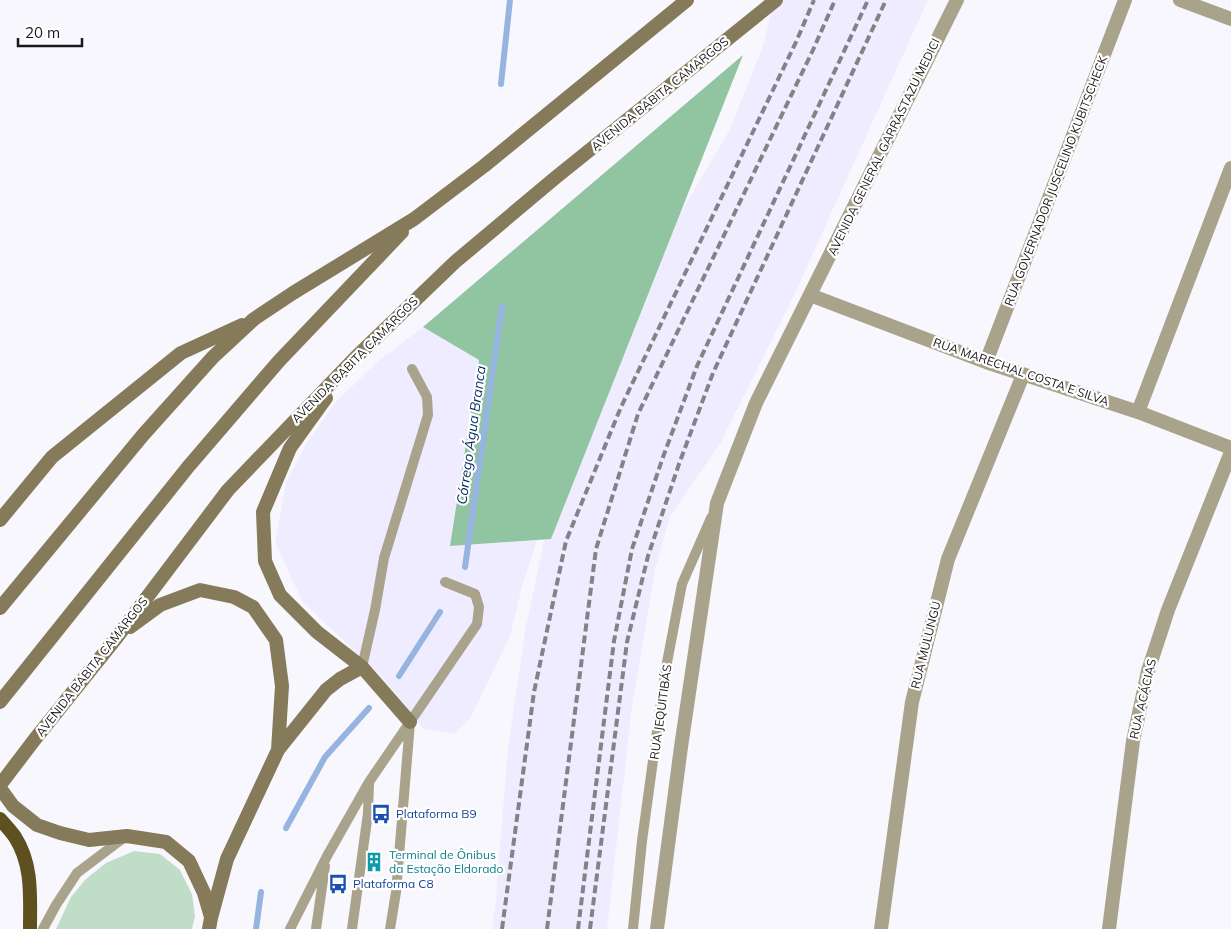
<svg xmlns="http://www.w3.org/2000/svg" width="1231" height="929" font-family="Mulish,sans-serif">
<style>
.built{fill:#efecff}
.green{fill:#bfddc7}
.forest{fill:#91c4a1}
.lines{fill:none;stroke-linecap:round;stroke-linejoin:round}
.stream{stroke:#95b4e0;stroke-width:6}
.service{stroke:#aaa38c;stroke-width:10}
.minor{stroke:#aaa38c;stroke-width:14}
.secondary{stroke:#857a59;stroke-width:14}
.trunk{stroke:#5f5020;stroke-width:14}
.rail{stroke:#828287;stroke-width:4;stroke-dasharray:8 4;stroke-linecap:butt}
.labels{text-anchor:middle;stroke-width:4.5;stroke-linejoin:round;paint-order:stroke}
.street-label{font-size:12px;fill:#18181c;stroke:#fff}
.transit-label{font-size:12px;fill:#164399;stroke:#fff;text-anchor:start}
.culture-label{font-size:12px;fill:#0d838f;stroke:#fff;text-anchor:start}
.water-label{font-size:14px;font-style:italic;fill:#032b5f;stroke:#fff}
</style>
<rect width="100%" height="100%" fill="#f8f7fe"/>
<!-- built -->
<path class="built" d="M774 0H928L795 293 720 444 670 516 655 570 632 706 607 929H492L495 909 508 748 525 632 554 492 644 275 729 131 763 46Z
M423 327 479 360 450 546 537 540 522 587 510 636 470 719 454 734 423 729 401 700 380 675 302 601 275 542 286 483 306 444 335 403 378 361Z"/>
<!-- green -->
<path class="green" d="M134 851 160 854 180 870 192 894 195 916 192 929H56L71 897 86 879 106 863Z"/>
<!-- forest -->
<path class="forest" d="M743 55 551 539 450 546 479 360 423 327Z"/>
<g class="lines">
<!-- stream -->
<path class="stream" d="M501 84 510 0
M465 567 502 306
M399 676 440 612
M286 828 325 757 369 708
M256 929 261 892"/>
<!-- service -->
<path class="service" d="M362 667 375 610 384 558 428 415 427 397 412 369
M43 929 56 905 77 873 126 836
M290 929 327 856 369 782 477 624 479 607 475 594 445 582
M316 929 325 866
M352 929 368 813 369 784
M390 929 396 892 410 723
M633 929 642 841 665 673 682 584 711 518"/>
<!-- minor -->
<path class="minor" d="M1180 0 1231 19
M810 295 986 362 1138 412 1231 448
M986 362 1125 0
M1138 412 1231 168
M657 929 681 747 717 503 756 403 957 0
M881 929 912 702 948 559 1023 375
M1109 929 1133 741 1148 671 1168 610 1231 452"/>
<!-- secondary -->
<path class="secondary" d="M326 398 290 448 263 512 265 561 280 595 317 632 362 667 410 722
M0 520 52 457 181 353 242 325
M0 608 143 435 213 357 254 319 293 293 414 219 484 166 687 0
M130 627 160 605 200 590 234 597 253 607 276 640 282 686 278 750
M0 702 188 467 279 361 402 232
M0 785 35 739 117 637 228 490 356 357 455 262 555 178 776 0
M0 788 13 806 37 825 60 833 89 840 127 836 166 842 189 861 204 893 211 917
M209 929 211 918 227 859 278 750 326 690 340 679 362 667"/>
<!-- trunk -->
<path class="trunk" d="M0 819C5 825 11 831 15 837 33 865 30 897 30 929"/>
<!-- rail -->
<path class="rail" d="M502 929 534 692 566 541 621 407 796 42 814 0
M547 929 596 549 638 414 813 50 835 0
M578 929 614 641 632 549 663 457 697 366 868 0
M590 929 627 642 648 556 679 464 713 373 886 0"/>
</g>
<!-- icons -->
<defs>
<symbol id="bus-bare" viewBox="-9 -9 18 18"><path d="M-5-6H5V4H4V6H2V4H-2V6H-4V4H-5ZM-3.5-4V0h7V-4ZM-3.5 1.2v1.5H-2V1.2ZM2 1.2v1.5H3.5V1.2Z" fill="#1a4fb4" stroke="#fff" stroke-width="2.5" paint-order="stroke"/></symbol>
<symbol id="building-bare" viewBox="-9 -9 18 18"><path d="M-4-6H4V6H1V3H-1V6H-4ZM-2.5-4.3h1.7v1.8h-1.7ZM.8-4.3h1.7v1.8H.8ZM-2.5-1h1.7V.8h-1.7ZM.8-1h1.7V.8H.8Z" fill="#0f9aa8" stroke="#fff" stroke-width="2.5" paint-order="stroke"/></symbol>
</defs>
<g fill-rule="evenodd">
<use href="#bus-bare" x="367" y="800" width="28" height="28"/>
<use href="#building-bare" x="360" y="848" width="28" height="28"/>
<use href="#bus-bare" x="324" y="870" width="28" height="28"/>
</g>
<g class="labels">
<!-- street labels -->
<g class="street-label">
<text transform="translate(660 94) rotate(-39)" y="4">AVENIDA BABITA CAMARGOS</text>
<text transform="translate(884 147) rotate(-64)" y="4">AVENIDA GENERAL GARRASTAZU MEDICI</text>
<text transform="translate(1056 181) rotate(-69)" y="4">RUA GOVERNADOR JUSCELINO KUBITSCHECK</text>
<text transform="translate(355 360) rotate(-45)" y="4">AVENIDA BABITA CAMARGOS</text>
<text transform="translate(1021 372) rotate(19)" y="4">RUA MARECHAL COSTA E SILVA</text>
<text transform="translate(926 645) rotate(-76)" y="4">RUA MULUNGU</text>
<text transform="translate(92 667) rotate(-52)" y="4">AVENIDA BABITA CAMARGOS</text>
<text transform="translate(1143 699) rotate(-77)" y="4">RUA ACÁCIAS</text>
<text transform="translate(661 712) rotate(-82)" y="4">RUA JEQUITIBÁS</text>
</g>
<!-- transit labels -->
<g class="transit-label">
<text x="396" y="818">Plataforma B9</text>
<text x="353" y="888">Plataforma C8</text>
</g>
<!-- culture labels -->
<g class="culture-label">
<text x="389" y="859">Terminal de Ônibus<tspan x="389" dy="14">da Estação Eldorado</tspan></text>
</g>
<!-- water labels -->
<g class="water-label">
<text transform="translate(471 435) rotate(-82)" y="5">Córrego Água Branca</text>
</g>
</g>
<!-- scale -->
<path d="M18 38v8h64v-8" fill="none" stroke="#18181c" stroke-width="2.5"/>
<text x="25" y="38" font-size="15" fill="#18181c" stroke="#ffffff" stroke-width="4" paint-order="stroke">20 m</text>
</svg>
